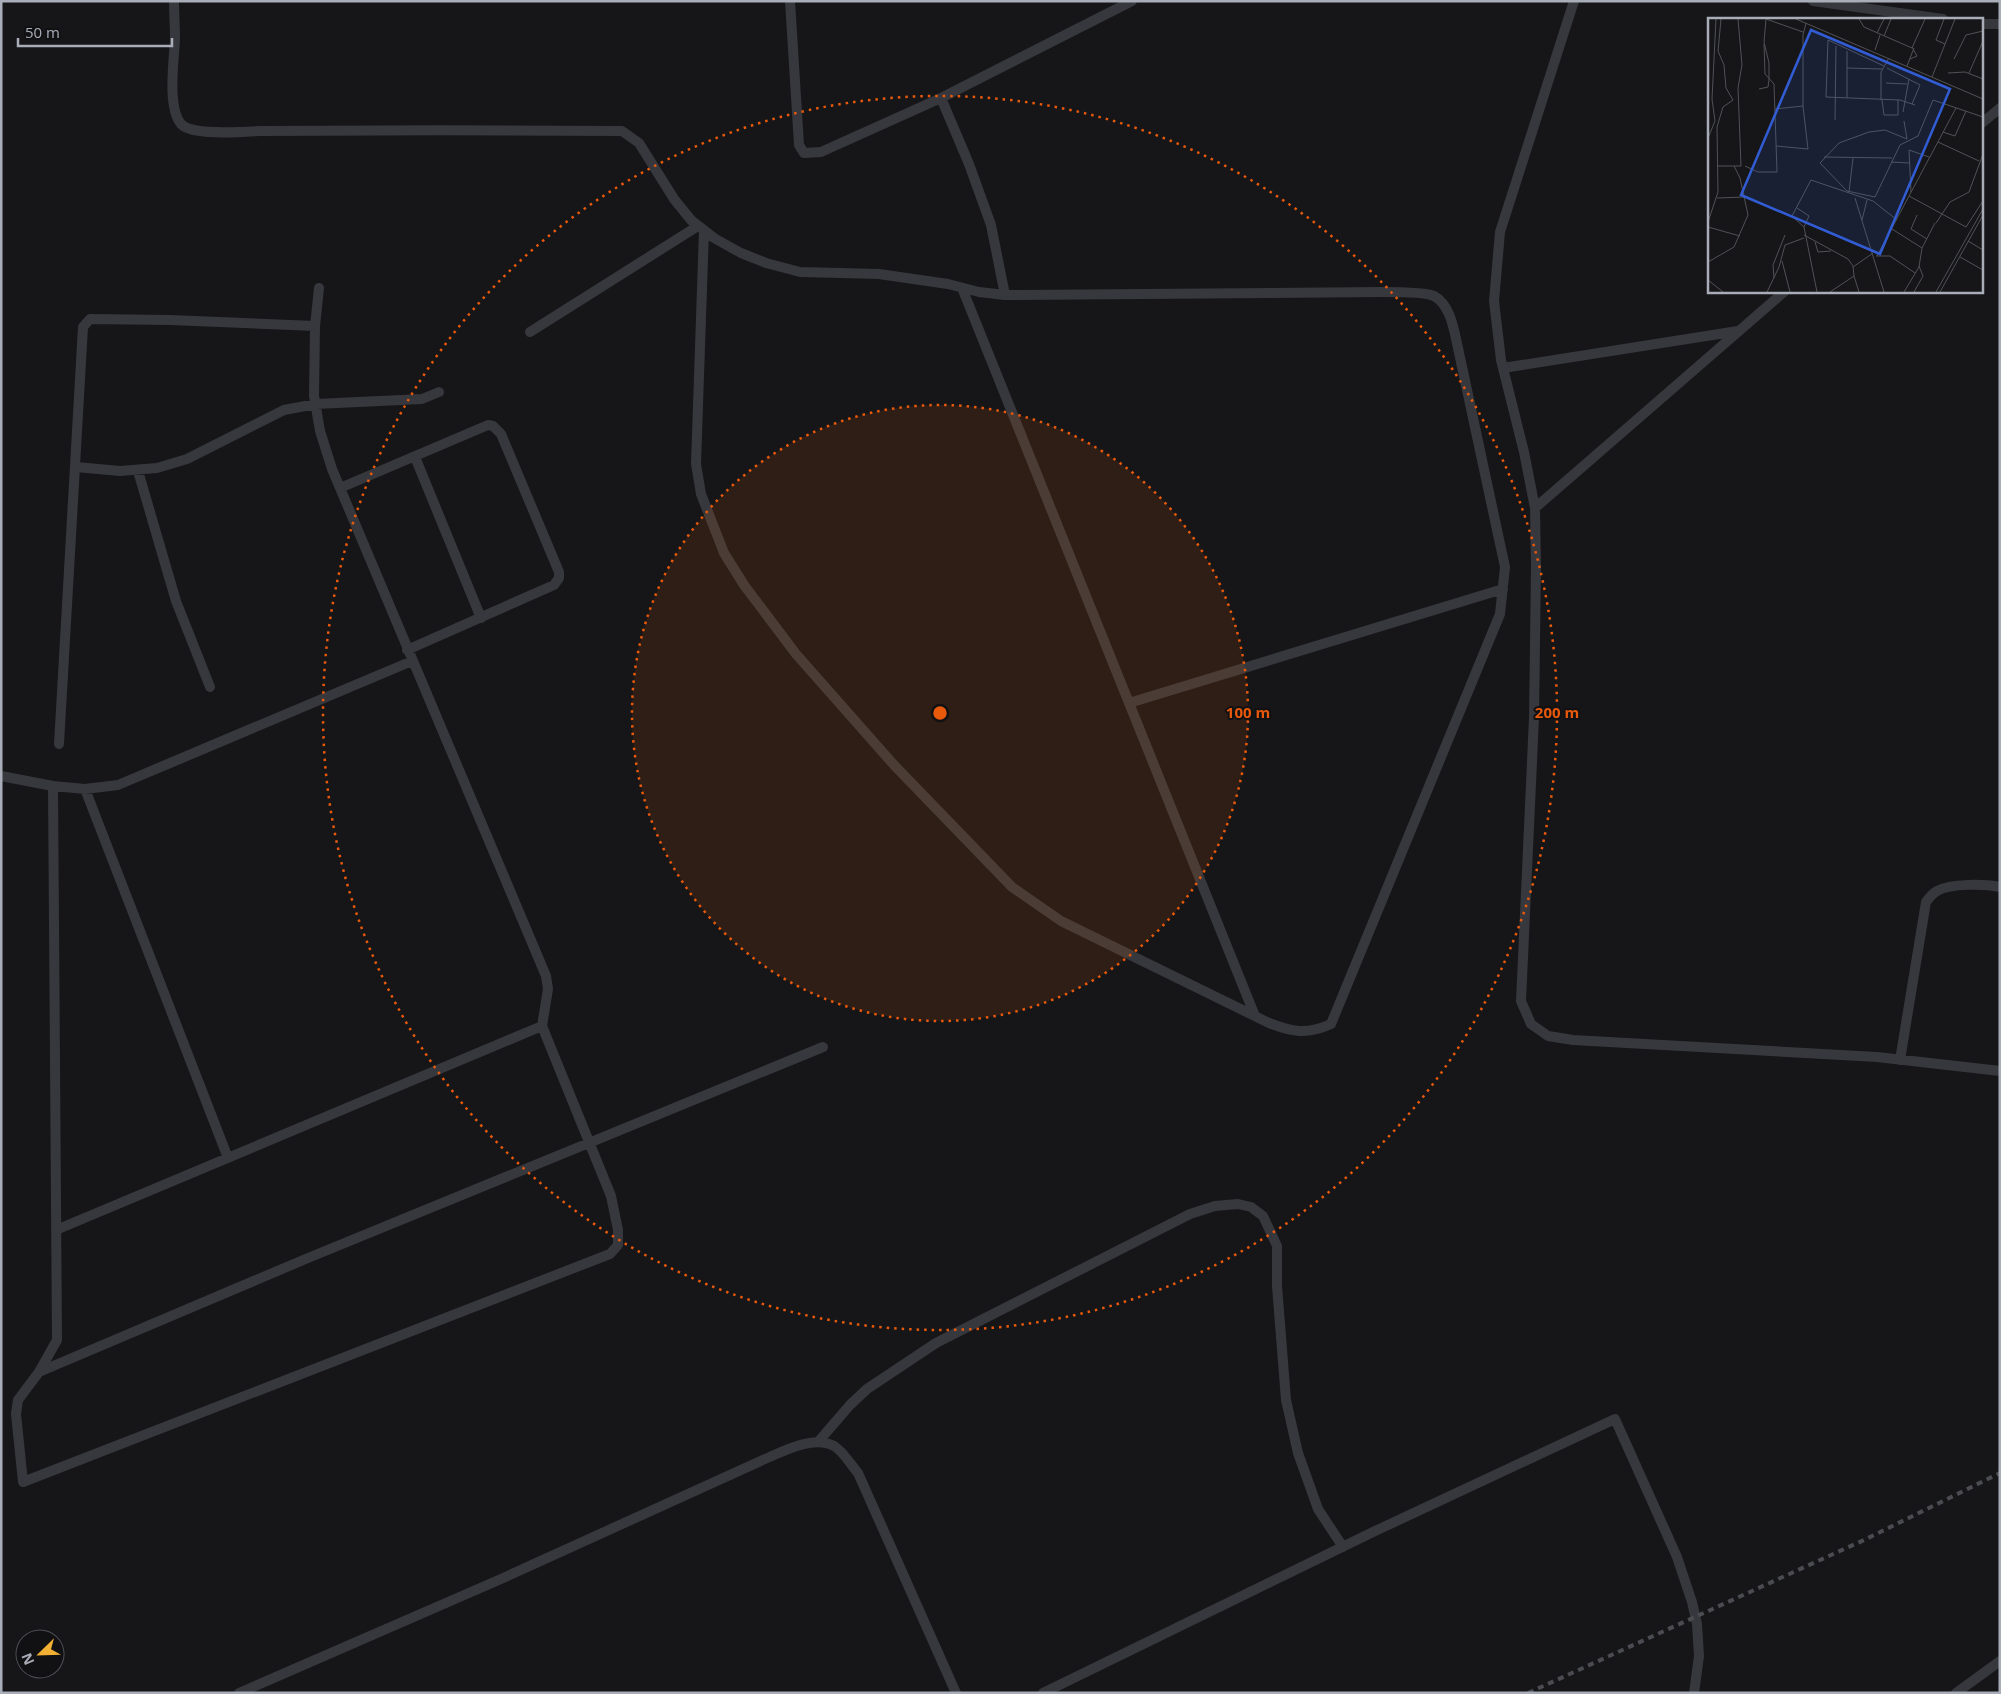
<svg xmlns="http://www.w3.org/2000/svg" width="2001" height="1694" font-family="'Open Sans',sans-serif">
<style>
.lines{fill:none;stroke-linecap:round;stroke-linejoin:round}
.service{stroke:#37383d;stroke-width:10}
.rail{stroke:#4a4c52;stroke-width:4;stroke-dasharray:6 5;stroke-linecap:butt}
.ring{fill:none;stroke:#e8590c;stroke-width:2.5;stroke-dasharray:2.5 5}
.inset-road{fill:none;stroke:#505258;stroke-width:1}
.view{fill:#325cd3;fill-opacity:0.15;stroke:#325cd3;stroke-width:2.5}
.inset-edge{fill:none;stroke:#a8adb8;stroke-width:2.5}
.centre{fill:#e8590c;stroke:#111113;stroke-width:2.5}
.ring-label{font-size:15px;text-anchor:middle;font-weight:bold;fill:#e8590c;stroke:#111113;stroke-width:4;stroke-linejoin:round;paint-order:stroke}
</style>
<rect width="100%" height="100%" fill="#161618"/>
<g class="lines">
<!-- service -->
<path class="service" d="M174 1C174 14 175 27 175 39 174 60 167 107 181 124 192 136 242 132 259 131 380 130 501 130 622 131L639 143 674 199 691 220 714 238 741 253 766 263 800 272 879 274 948 284 979 292 1005 295 1382 292C1392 292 1426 292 1434 296 1451 305 1454 331 1458 348L1505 567 1500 614 1331 1024C1307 1035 1292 1032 1269 1023L1061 921 1012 887 894 765 796 654 744 585 724 553 701 494 696 464 704 230
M790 1 799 145 804 153 821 152 941 98 1132 1
M1574 1 1500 232 1494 301 1501 360 1524 452 1535 508 1536 565 1534 718 1521 1001 1531 1024 1548 1036 1573 1040 1877 1057 2000 1071
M1813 1 1943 19
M1982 24H2000
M941 98 969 164 991 225 1005 295
M1982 123 2000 108
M962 288 1255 1016
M530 332 698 226
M1503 368 1738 331
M415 457 481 618
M76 467 120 471 157 468 187 459 284 410 316 404 422 399 439 392
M138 471 176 601 210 687
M340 488 488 425 493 426 501 434 559 572V578L554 585 407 650
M1535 508 1785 291
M1129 703 1503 589
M59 744 83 327 90 319 170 320 315 326
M1 776 53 786 85 789 118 785 412 661
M53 786 57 1340 39 1372 18 1400 16 1414 23 1482 610 1254 618 1245V1230L611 1196 542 1026 548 989 546 976 332 469 320 431 314 396 315 326 319 288
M85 789 228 1158
M1900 1060 1926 902C1929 898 1933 893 1937 891 1951 883 1985 884 2000 887
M56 1230 542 1026
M39 1372 308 1258 823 1047
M818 1442 850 1405 867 1389 936 1343 1190 1214 1215 1206 1238 1204 1251 1207 1263 1216 1277 1246V1286L1286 1400 1298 1453 1318 1509 1343 1547
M239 1693 501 1579 765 1459C784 1451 813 1435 834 1446 843 1451 851 1465 858 1473L956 1693
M1043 1693 1373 1532 1615 1419 1677 1557 1692 1602 1697 1624 1699 1656 1694 1693
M1956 1693 2000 1661"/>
<!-- rail -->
<path class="rail" d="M1528 1693 1864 1540 2000 1473"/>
</g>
<!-- distance rings -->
<circle cx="940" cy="713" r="308" fill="#e8590c" fill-opacity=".12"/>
<g class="ring">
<circle cx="940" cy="713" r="308"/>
<circle cx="940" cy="713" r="617"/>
</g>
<!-- overview -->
<g transform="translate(1708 18)">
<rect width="275" height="275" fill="#161618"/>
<path class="inset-road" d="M58 1 95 14M88 1 275 81M151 1 156 9 204 30 217 1M236 1 228 22 237 26M169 15 176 1M176 18 183 1M167 32 172 17M202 41 209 38 204 29M246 41 258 17 275 13M176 48 120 22 118 79 192 82 207 87M199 48 206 30M139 50 174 51M179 50 212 67 204 86M240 55 257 54 275 61M261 55 275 23M224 59 247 1M178 65 199 66M51 71 60 69 61 61V45L56 24 58 1M139 80V33M173 82V54L181 40M174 82 176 97H190V82M67 91 95 88V17L98 5M195 94 201 61M127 102 128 28M196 103 199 121M235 114 247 118 258 93M0 120 7 103 4 81 8 1M199 121 177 112 161 114 131 125 112 145 139 173 167 179 192 127 210 118 225 82 275 99M230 124 271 143M68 128 100 131 95 88M116 139 184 140M183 144 201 145M9 148H33L30 70 34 47 30 1M37 148 50 154H69L66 66 57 56 56 26M141 174 145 140M203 174 201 132 221 139M201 178 258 209 275 183M9 180 36 179M147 180 176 274M89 190 101 198 96 209M209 197 203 211 219 221M154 202 159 182M0 204 10 174 9 109 15 89 25 82 18 70 16 47 10 33 13 1M228 205 242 184 261 174 275 136M0 209 32 218M184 211 214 230 211 249 196 274M96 217 140 241 145 248 146 258 122 274M260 223 275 232M107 224 110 234 123 233M214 230 227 205M168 238H182L207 255M169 238 248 90M252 239 275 252M74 243 82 274M0 244 26 229 40 197 32 160 26 148M145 249 165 235M146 258 151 274M66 260 65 247 77 217M0 262 15 274M59 274 71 249 77 227 96 220M109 274 96 209 84 198 103 162 165 183 189 202M206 274 215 258 211 248M228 274 275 191M232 274 275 197"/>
<path class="view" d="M103 12 242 71 172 236 33 177Z"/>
<rect width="275" height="275" class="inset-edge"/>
</g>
<circle cx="940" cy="713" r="8" class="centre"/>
<g class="ring-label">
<text x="1248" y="718">100 m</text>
<text x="1557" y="718">200 m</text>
</g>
<!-- border -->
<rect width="2001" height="1694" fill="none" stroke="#a8adb8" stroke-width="5"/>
<!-- north arrow -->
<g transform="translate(40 1654) rotate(247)"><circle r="24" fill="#111113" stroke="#4d4f55"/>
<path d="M0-4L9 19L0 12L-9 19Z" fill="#f2b134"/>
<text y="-8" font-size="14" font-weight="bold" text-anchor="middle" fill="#a8adb8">N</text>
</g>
<!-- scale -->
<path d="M18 38v8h154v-8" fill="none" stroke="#a8adb8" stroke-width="2.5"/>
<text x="25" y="38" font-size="15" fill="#a8adb8" stroke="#111113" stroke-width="4" paint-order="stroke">50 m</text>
</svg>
